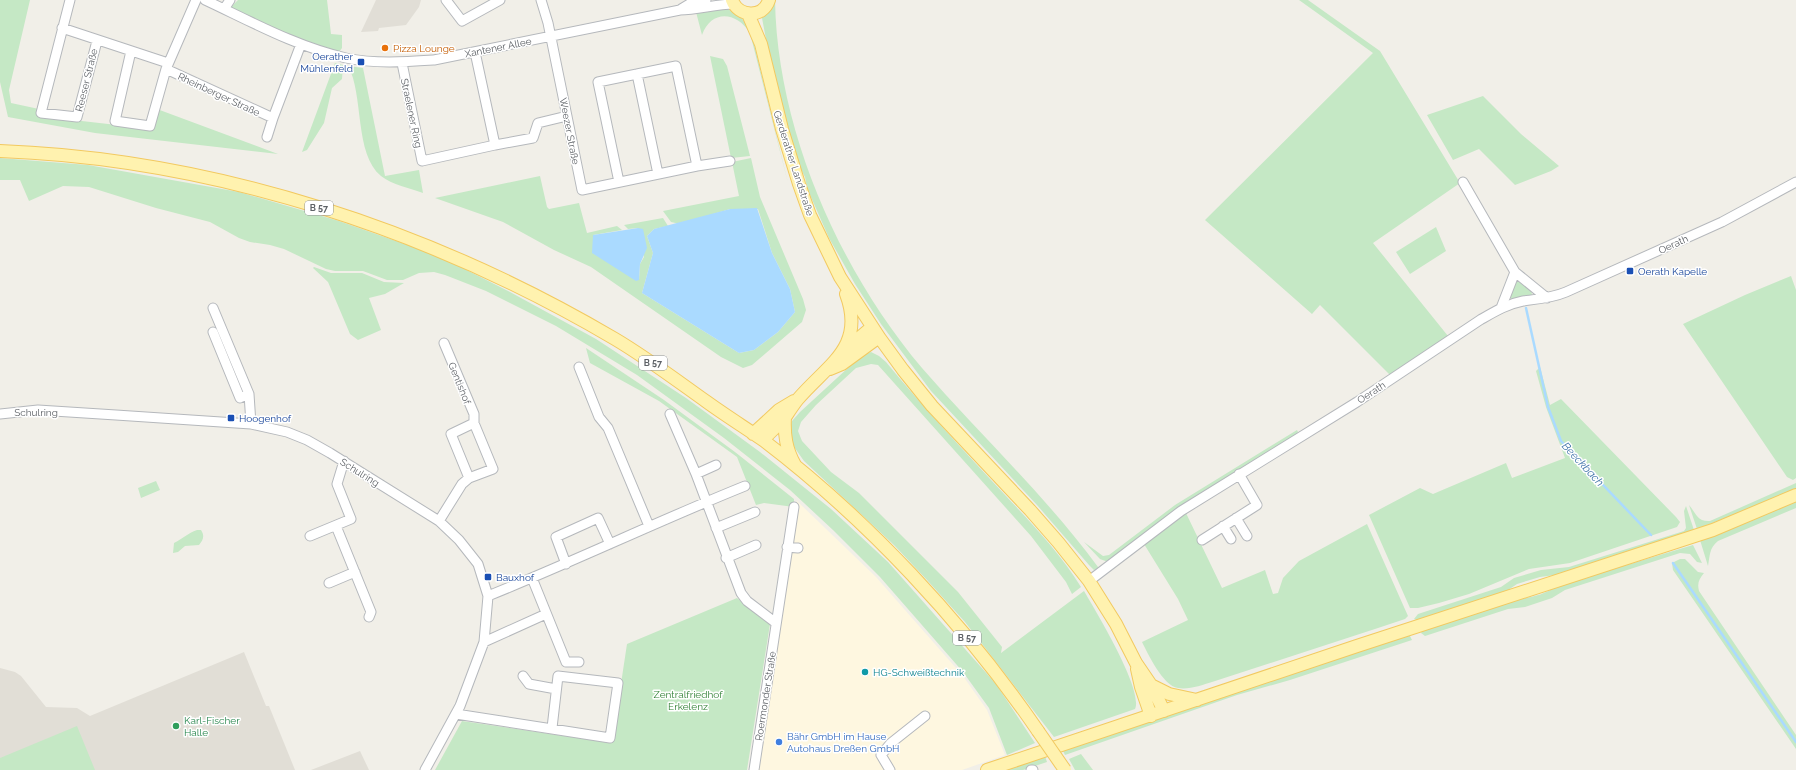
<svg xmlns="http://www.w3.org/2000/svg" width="1796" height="770" font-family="Raleway,sans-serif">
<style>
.commercial{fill:#fef7e0}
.education{fill:#e1ded6}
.green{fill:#c5e8c5}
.water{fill:#aadaff}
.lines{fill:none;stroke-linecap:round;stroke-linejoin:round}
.stream{stroke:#aadaff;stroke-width:2.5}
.minor-casing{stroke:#b5b8bc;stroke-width:11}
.major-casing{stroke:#f2c960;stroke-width:14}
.minor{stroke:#fff;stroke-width:9}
.major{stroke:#fff2af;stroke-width:12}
.major-bridge-casing{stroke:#f2c960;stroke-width:14;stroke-linecap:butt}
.major-bridge{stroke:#fff2af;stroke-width:12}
.food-dot{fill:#e8710a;stroke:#fff;stroke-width:1.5}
.transit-dot{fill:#1a4fb4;stroke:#fff;stroke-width:1.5}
.culture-dot{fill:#0f9aa8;stroke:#fff;stroke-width:1.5}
.leisure-dot{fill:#2e9e5b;stroke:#fff;stroke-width:1.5}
.shop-dot{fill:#3f7fe0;stroke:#fff;stroke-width:1.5}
.labels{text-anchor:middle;stroke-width:3;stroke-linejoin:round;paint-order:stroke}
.shield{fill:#fff;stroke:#8f9295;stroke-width:1}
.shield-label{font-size:9px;font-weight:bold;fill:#5f6368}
.street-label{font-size:10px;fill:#5f6368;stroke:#fff}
.food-label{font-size:10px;fill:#c56008;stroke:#fff;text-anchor:start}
.transit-label{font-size:10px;fill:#164399;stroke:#fff;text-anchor:start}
.culture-label{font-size:10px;fill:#0d838f;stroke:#fff;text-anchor:start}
.park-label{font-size:10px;fill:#348238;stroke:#fff}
.leisure-label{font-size:10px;fill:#27864d;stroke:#fff;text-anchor:start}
.shop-label{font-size:10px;fill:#366cbe;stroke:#fff;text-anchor:start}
.water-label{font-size:11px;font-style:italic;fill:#4174aa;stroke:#fff}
</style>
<rect width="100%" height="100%" fill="#f1efe8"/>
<!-- commercial -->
<path class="commercial" d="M797 501 876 577 963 676 987 710 1005 755 962 770H757L771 664Z"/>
<!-- education -->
<path class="education" d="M376 0H421L419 7 406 25 379 28 378 31 361 32Z
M244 652 266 706H269L295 770H0V668L15 672 21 676 46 707 77 708 90 716Z
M360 751 369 770H311Z"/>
<!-- green -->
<path class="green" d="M0 0H30L9 90 11 103 39 109 38 116 152 129 157 109 278 154 95 133 8 117 0 82Z
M238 0H327L331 34 342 35V48L339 52 309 44 230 8Z
M775 0C777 129 839 270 922 368 980 435 1045 495 1098 567V569L1094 570 1089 565 1037 505 931 391 881 324 855 284 829 238 807 188 805 177 795 158 777 97 762 18Z
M1299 0H1308L1380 51 1460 183 1373 243 1448 336 1391 376 1320 305 1312 314 1205 220 1373 53Z
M728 9 742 18 752 36 788 183 750 33C736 11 711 10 702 35L696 12Z
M710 56 723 59 727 66 750 156 731 158Z
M335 63 343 65 342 79 332 88 324 123 307 150 302 152Z
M348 66 363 68 385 176 419 170 423 193C410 188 392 185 381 176 354 154 364 94 348 66Z
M1483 96 1521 134 1559 166 1551 171 1515 185 1479 149 1453 160 1427 115Z
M0 158 88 165 239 192 339 221 439 256 510 292 596 339 686 398 760 452 831 509 888 562 996 684 1035 743 1007 755 989 708 963 672 880 577 833 530 790 490 724 438 637 375 556 326 486 291 445 275 434 272 419 273 403 280H387L363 271H335L326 269 284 249 270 245 250 242 239 238 210 222 156 208 89 187 63 186 29 201 20 180H0Z
M751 158 760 197 803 299 806 310 802 322 752 365 743 368 721 357 591 267 554 250 503 222 435 198 540 176 547 207 549 209 579 203 587 233 617 226 622 230 593 235 639 280 640 264 644 257 638 228 628 229 624 225 663 218 668 226 654 229 647 236 653 253 642 293 739 353 754 350 778 332 795 312 790 289 772 253 758 209H730L680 224 671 222 663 211 739 196 732 162Z
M1436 227 1446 251 1410 274 1396 252Z
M314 267 331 273H362L384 282 404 283 385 294 369 298 381 330 358 340 350 334 328 282 313 268Z
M1791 276 1796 290V478L1793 480 1787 477 1683 324 1745 295Z
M1522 280 1531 289 1532 295 1512 300 1509 295 1516 281Z
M586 348 664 400 735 452 794 499V507L764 503 756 505 737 457 659 401 590 363Z
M871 352 879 356 886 362C924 408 965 452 1006 496 1033 525 1060 553 1081 587L1072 594 1066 582 1031 536 878 365 871 364 856 368 816 405 801 422 798 431 802 441 831 472 859 493 958 592 1002 647 1001 653 1084 591C1095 610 1144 690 1135 709L1054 737 965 622 927 580 894 545 804 461 792 444 789 431 792 421 800 412 861 356Z
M1540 367 1550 405 1561 399 1676 517 1680 522 1677 527 1570 563 1529 569 1469 594 1439 603 1418 608H1410L1369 515 1420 488 1433 494 1506 463 1512 478 1565 458 1546 407 1536 371Z
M1297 430 1298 432 1296 435 1108 562 1100 559 1084 542 1103 556 1109 555 1175 505Z
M156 481 160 490 141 498 138 488Z
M1796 483V490L1697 529 1689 505C1696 513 1697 522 1710 521Z
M1796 501V508L1718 541C1709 548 1710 556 1708 566L1700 540Z
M1686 506 1694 530 1624 556 1555 575 1540 577 1517 584 1508 590 1418 620 1414 619 1418 614 1501 587 1514 578 1541 570 1569 567 1684 531 1686 528 1684 511Z
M1185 511 1222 588 1265 570 1273 594 1278 593 1283 578 1299 561 1367 524 1408 616 1405 619 1378 628 1212 682C1202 685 1189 690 1178 688 1163 686 1148 654 1142 642L1188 620 1178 599 1144 544Z
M197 530H201C205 536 203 540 199 545L185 546 178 552 173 553 174 543C182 539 188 533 197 530Z
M1693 545 1702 563 1697 562 1690 554 1680 553 1565 590 1552 598 1525 607 1508 609 1425 636 1421 633 1423 629C1452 619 1481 608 1511 601 1528 597 1541 597 1557 586Z
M1680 559H1685L1698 572 1704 573C1699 579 1697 583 1699 591L1796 735V749L1673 570 1672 563Z
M737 598 770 624 747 770H435L462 721 612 743 627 644Z
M1409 634 1412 640 1290 680 1237 695 1065 755 1063 751 1104 735Z
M77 726 95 770H0V758Z
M1081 754 1093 770H1075L1069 759Z
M1045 756 1047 762 1023 770H1002Z"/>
<!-- water -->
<path class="water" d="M757 208 772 253 790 289 795 312 778 332 754 350 739 353 642 293 653 253 647 236 654 229 730 209Z
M638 228 643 229 647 248 640 264 639 280 636 281 592 253 593 235Z"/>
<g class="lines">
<!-- stream -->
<path class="stream" d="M1526 308 1548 407 1561 441 1651 535
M1673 563 1796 742"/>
<defs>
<path id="minor" d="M70 0 41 113 77 117 97 41
M205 0C250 21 297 47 346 58 375 64 404 62 434 60L680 10C698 10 715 4 734 4
M446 0 462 21 500 0
M541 0 548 23 582 190 697 166 676 66 598 82 619 182
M224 9 230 0
M681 9 691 3 706 0
M62 28 168 63
M131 51 115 121 150 126 166 69 196 0
M402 63 422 161 495 145 475 52
M166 69 273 118 301 44
M637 74 658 174
M267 137 273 118
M495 145 533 138 538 123 567 116
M697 166 730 161
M1463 182 1515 272 1501 308
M1515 272 1547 298
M213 308 249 394 251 424
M213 332 240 398 249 394
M579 367 599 417 608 428 649 526
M0 414 38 410 116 415 251 424 287 432 307 440 330 453 439 521 459 540 478 564 488 596 484 642 460 706 425 770
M670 414 696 474 741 593 747 601 776 623
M696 474 716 465
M469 478 451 434 474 423
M1236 518 1247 536
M439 521 462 484 469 478 493 469 474 423V414L444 343
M336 526 371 612 369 617
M1223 526 1231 539
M716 528 755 512
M310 536 351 519 337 484 344 461
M1202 540 1257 505 1239 474
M787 547 798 548
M726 558 756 545
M566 564 556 537 598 518 610 544
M532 578 566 662H579
M1089 581 1181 511 1357 402 1480 320C1494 312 1507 304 1523 301 1538 299 1552 298 1566 292L1722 222 1796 182
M329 583 355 572
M488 596C575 561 658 521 745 486
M484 642 546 614
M523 676 529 684 556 689
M456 714 610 738 618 683 558 676 552 728
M754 770 794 507
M890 770 881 755 891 743 925 716
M1031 770H1033"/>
<path id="major" d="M732 0C738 17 763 19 769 0
M748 14 761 44 782 129 799 184 810 215 840 277 879 337 903 370 932 406 1030 510 1058 542 1089 581 1116 624 1136 663 1151 685 1164 711
M0 151C215 159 430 230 615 339 647 358 676 380 707 402 725 415 744 427 763 440 867 519 964 623 1038 731
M846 349 872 327
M830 369 842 364 879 337
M785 417C784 435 786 449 795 465
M753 434 779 410 794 401
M763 440C770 432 779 425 786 416 790 410 794 404 798 399 828 364 866 347 846 294
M1137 669 1141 687 1151 716
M1151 685 1169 694 1197 700
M987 770 1357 646 1713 530 1796 495"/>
</defs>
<!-- minor casing -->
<use href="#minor" class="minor-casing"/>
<!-- major casing -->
<use href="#major" class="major-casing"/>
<!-- minor -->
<use href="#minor" class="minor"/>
<!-- major -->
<use href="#major" class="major"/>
<defs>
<path id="major-bridge" d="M1038 731 1065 770"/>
</defs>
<!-- major-bridge casing -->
<use href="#major-bridge" class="major-bridge-casing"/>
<!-- major-bridge -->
<use href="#major-bridge" class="major-bridge"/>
</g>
<!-- markers -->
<circle class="food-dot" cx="385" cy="48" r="4"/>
<g class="transit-dot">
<rect x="357" y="58" width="8" height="8" rx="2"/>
<rect x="1626" y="267" width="8" height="8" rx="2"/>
<rect x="227" y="414" width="8" height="8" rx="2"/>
<rect x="484" y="573" width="8" height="8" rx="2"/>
</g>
<circle class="culture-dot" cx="865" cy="672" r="4"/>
<circle class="leisure-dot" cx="176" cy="726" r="4"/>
<circle class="shop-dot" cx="779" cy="742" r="4"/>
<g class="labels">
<!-- shield labels -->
<g class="shield">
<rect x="305" y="201" width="28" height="14" rx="3"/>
<rect x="639" y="356" width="28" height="14" rx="3"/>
<rect x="953" y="631" width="28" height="14" rx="3"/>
</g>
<g class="shield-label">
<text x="319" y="211">B 57</text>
<text x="653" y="366">B 57</text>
<text x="967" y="641">B 57</text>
</g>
<!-- street labels -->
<g class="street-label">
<text transform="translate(498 47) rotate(-11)" y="4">Xantener Allee</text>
<text transform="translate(86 80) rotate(-76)" y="4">Reeser Straße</text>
<text transform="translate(219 94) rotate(25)" y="4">Rheinberger Straße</text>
<text transform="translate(412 113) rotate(78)" y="4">Straelener Ring</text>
<text transform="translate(570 131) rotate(79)" y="4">Weezer Straße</text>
<text transform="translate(794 163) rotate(72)" y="4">Gerderather Landstraße</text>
<text transform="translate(1673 244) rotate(-25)" y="4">Oerath</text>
<text transform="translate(460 383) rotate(68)" y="4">Gentishof</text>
<text transform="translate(1371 392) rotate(-33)" y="4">Oerath</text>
<text x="36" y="416">Schulring</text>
<text transform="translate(360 472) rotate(32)" y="4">Schulring</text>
<text transform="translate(765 696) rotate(-81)" y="4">Roermonder Straße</text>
</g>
<!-- food labels -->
<g class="food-label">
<text x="393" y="52">Pizza Lounge</text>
</g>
<!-- transit labels -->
<g class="transit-label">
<text x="353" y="60" text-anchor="end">Oerather<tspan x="353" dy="12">Mühlenfeld</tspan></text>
<text x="1638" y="275">Oerath Kapelle</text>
<text x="239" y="422">Hoogenhof</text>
<text x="496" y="581">Bauxhof</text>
</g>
<!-- culture labels -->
<g class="culture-label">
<text x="873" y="676">HG-Schweißtechnik</text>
</g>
<!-- park labels -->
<g class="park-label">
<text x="688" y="698">Zentralfriedhof<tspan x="688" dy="12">Erkelenz</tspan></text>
</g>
<!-- leisure labels -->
<g class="leisure-label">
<text x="184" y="724">Karl-Fischer<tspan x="184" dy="12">Halle</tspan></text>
</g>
<!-- shop labels -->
<g class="shop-label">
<text x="787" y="740">Bähr GmbH im Hause<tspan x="787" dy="12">Autohaus Dreßen GmbH</tspan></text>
</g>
<!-- water labels -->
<g class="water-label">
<text transform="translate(1583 464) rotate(47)" y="4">Beeckbach</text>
</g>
</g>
</svg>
